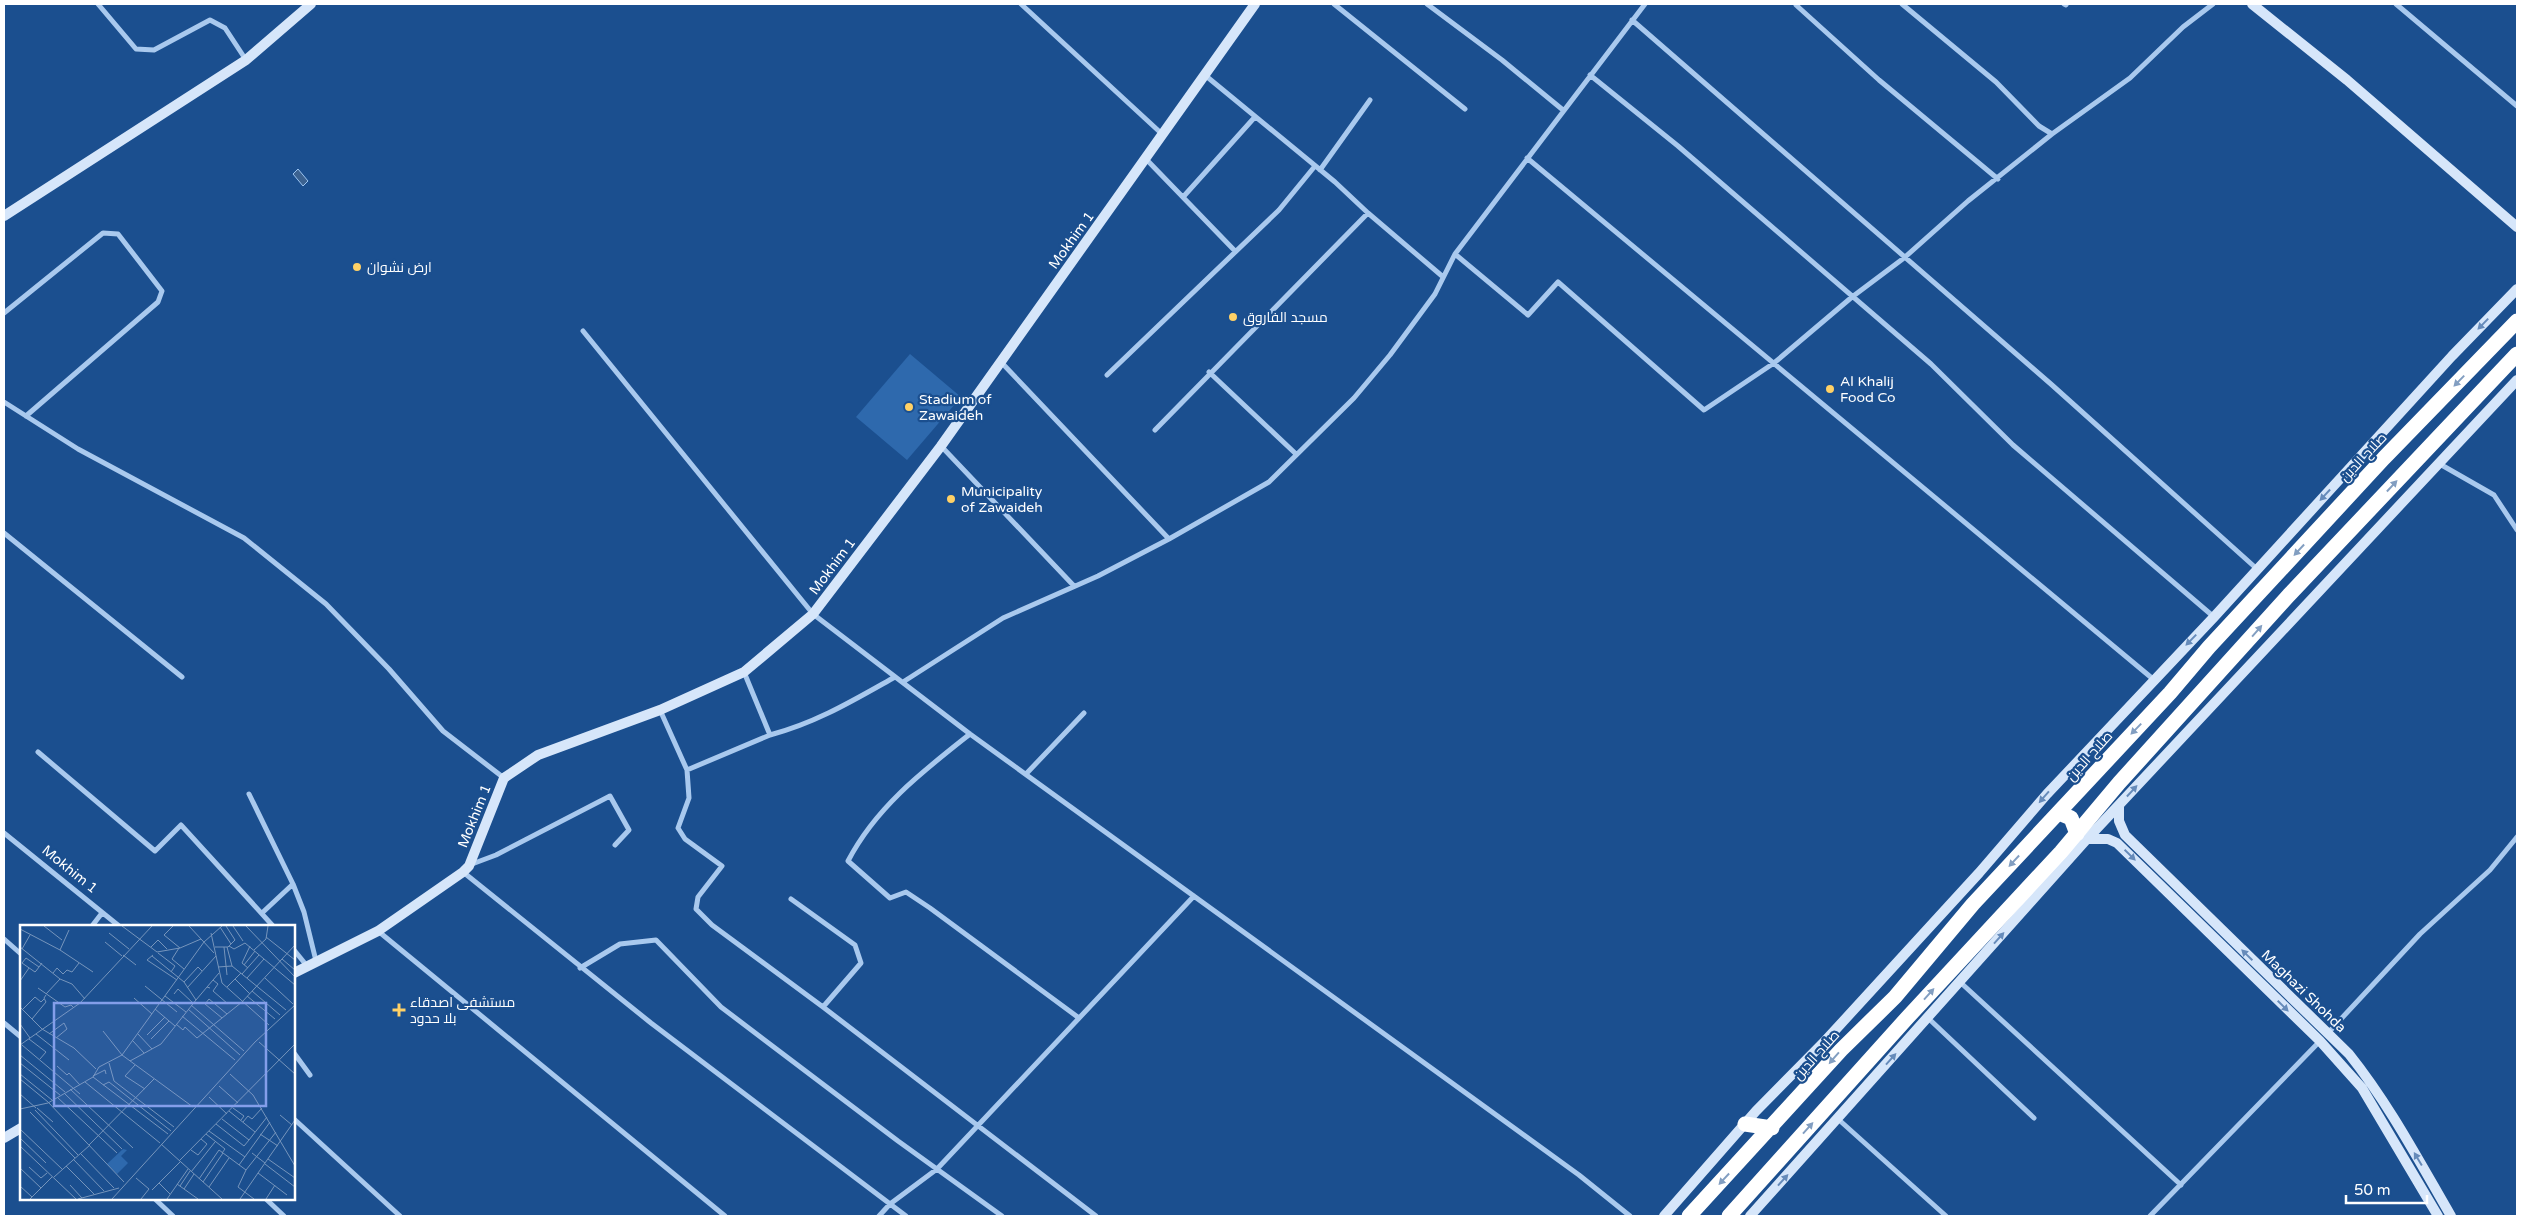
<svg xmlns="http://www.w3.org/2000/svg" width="2521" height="1220" font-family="'Varela Round',Cairo,sans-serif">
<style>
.green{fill:#2e69ad}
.water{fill:#3c6290;stroke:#9cc4f0}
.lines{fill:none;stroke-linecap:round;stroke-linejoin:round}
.street{stroke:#a9c9ee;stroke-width:5}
.secondary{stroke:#d6e6fa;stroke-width:10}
.highway{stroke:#fff;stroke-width:15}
.oneway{fill:#668bba}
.oneway2{fill:#829ec1}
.poi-dot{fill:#ffd166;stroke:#1b4f8f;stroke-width:2}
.labels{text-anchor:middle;stroke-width:4.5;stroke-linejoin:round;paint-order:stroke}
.street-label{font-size:14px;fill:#fff;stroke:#1b4f8f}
.poi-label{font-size:14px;fill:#fff;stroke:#1b4f8f;text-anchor:start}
.inset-road{fill:none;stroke:#7695bc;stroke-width:1}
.view{fill:#839eea;fill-opacity:0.15;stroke:#839eea;stroke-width:2.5}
.inset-edge{fill:none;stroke:#fff;stroke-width:2.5}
</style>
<rect width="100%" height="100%" fill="#1b4f8f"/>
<!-- green -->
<path class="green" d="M910 354 961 397 907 460 856 417Z"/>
<!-- water -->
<path class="water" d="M298 169 308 181 303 186 293 174Z"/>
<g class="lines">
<!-- street -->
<path class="street" d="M98 4 136 49 154 50 210 20 225 28 246 60
M1021 4 1162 134
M1334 4 1465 109
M1427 4 1502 60 1563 110
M1798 4 1796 5 1879 80 1998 179
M1902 4 1996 82 2039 126 2052 134
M2064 4 2066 5
M2396 4 2517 106
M1632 20 2052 385 2257 569
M1590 75 1678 146 1931 364 2013 445 2214 617
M1206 76 1335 182 1368 213 1442 276
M1145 158 1235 251
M1527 158 2153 679
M1320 170 1370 100
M1184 196 1254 118
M1455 254 1528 315 1558 282 1704 410 1774 363 1852 297 1904 258 1968 201 2052 134 2130 78 2183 27 2213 4
M4 313 103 233 118 234 162 291 158 302 26 416
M583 331 813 614 970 734 1579 1175 1630 1216
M1001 362 1169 539
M1209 372 1296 454
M1107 375 1279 210 1315 166
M4 402 78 449 244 538 326 604 389 669 443 731 504 778
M1155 430 1368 213
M941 446 1074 586
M2438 463 2494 495 2517 530
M4 533 182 677
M903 682 1003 618 1098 576 1169 539 1269 482 1354 398 1390 355 1435 294 1455 254 1645 4
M660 710 687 770 689 798 678 828 685 839 722 866 698 897 696 909 712 925 823 1007 1096 1216
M970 734C923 771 876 807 848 861L890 898 906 892 930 908 1079 1018
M770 735C816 723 854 700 895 677
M38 752 155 851 181 825 273 926
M687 770 770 735 744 672
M1026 774 1084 713
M249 794 293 884 304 912 316 961
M4 833 119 926
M472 864 496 855 610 796 629 830 615 845
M463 872 651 1023 906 1216
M791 899 855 945 861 963 823 1007
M262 913 293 884
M92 926 102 913
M378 931 725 1216
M4 939 21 954
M294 950 307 966
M580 968 620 944 656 940 721 1007 898 1141 1002 1216
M1960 982 2181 1185
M1928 1018 2034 1118
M4 1023 21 1037
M2327 1034 2420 934 2490 870 2517 837
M294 1053 310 1075
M294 1119 400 1216
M1838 1119 1946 1216
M155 1199 173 1216
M266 1199 284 1216
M879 1216 890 1204 937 1169 1194 896
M2150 1216 2321 1040"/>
<!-- secondary -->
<path class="secondary" d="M2252 4 2347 80 2517 227
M4 216 246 60 311 4
M2119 805V821L2125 835 2349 1054C2389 1104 2419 1161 2451 1216
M2087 839H2108L2117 843 2320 1041 2362 1088 2438 1216
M294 973 378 931 463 872 469 866 504 778 538 755 660 710 744 672 813 614 941 446 1255 4
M4 1138 21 1128
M1664 1216 1756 1111 1826 1040 1979 873 2047 794 2214 617 2452 356 2517 289
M1750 1216 2087 839 2517 380"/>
<!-- highway -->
<path class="highway" d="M2059 813 2071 818 2077 834
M1745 1124 1772 1128
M1689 1216 1841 1050 1895 997 1973 904 2170 693 2209 647 2384 458 2517 321
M1729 1216 1907 1018 2061 852 2119 783 2289 595 2517 354"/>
</g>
<!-- one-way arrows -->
<defs><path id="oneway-solid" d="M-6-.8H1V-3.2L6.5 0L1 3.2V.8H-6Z" transform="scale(1.25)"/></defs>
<g class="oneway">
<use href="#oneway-solid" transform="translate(2483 324) rotate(134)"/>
<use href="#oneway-solid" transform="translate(2325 495) rotate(133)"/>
<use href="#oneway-solid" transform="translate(2191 640) rotate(134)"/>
<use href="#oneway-solid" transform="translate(2132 791) rotate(-47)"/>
<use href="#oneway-solid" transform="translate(2044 797) rotate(131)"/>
<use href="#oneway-solid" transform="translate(2130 855) rotate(44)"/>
<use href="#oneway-solid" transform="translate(1999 938) rotate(-48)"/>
<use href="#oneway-solid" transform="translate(2247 955) rotate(-136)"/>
<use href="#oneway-solid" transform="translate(2283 1006) rotate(45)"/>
<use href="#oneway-solid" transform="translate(1891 1059) rotate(-48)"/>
<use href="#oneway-solid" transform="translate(2418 1159) rotate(-121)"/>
<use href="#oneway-solid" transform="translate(1783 1180) rotate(-48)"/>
</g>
<g class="oneway2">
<use href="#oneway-solid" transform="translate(2459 381) rotate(134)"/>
<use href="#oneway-solid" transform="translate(2392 486) rotate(-47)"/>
<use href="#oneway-solid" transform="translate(2299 550) rotate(133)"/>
<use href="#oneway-solid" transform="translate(2257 631) rotate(-49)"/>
<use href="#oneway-solid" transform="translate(2136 729) rotate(134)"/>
<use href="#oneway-solid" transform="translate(2014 861) rotate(133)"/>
<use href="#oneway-solid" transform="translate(1929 994) rotate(-48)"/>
<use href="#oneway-solid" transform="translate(1834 1058) rotate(131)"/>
<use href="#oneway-solid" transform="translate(1808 1128) rotate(-48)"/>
<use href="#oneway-solid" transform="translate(1724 1179) rotate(133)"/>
</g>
<!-- markers -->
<g class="poi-dot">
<circle cx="357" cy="267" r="5"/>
<circle cx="1233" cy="317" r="5"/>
<circle cx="1830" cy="389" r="5"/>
<circle cx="909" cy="407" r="5"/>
<circle cx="951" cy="499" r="5"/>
<path d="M396.5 1002.5h5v5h5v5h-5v5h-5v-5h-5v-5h5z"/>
</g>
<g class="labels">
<!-- street labels -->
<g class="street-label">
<text transform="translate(1071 240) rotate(-54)" y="5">Mokhim 1</text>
<text transform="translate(2363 457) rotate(-47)" y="5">صلاح الدين</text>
<text transform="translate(832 566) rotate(-53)" y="5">Mokhim 1</text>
<text transform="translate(2089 756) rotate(-48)" y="5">صلاح الدين</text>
<text transform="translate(474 816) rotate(-68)" y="5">Mokhim 1</text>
<text transform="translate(70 869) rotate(39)" y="5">Mokhim 1</text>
<text transform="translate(2304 991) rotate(44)" y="5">Maghazi Shohda</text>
<text transform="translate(1816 1055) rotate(-48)" y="5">صلاح الدين</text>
</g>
<!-- poi labels -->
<g class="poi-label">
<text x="367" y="272">ارض نشوان</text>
<text x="1243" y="322">مسجد الفاروق</text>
<text x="1840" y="386">Al Khalij<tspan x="1840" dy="16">Food Co</tspan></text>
<text x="919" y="404">Stadium of<tspan x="919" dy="16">Zawaideh</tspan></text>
<text x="961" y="496">Municipality<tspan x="961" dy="16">of Zawaideh</tspan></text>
<text x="410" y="1007">مستشفى اصدقاء<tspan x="410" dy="16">بلا حدود</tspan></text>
</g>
</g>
<!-- overview -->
<g transform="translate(20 925)">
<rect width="275" height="275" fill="#1b4f8f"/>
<path d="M103 224 107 225 101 231 108 238 97 249 87 239Z" fill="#2e69ad"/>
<path class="inset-road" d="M24 1 42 15M102 1 137 27 160 23 181 14M153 1 144 10 160 23M169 1 194 28M213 1 223 16M226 1 275 52M200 2 211 19M0 4 40 25M49 5 40 25 73 47M89 8 109 24M191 8 202 58 249 100M246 12 275 35M85 17 102 31M209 21 214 24 225 18 275 60M0 22 40 54 52 59 65 74M131 22 138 15 147 24M195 22H208L215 15 206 1M204 22 207 50M207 22 212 41M159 23 152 34 164 44M2 24 10 10M234 25 246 14 248 1M138 28 155 41 151 47M103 30 116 40M133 30 127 35 157 55M262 34 275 45M224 40 235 26M19 42 6 33 2 38 15 47 16 46 22 38M198 42 212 41 266 85M228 43 222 38 230 21M33 48 37 43 43 49 47 45 52 47 59 38M222 49 239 30M227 53 244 34M245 53 273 79M215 54 230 69M193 55 198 59 193 66 208 79M0 56 9 43M164 57 178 42 182 46M125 61 157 87M207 62 221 48M18 63 45 82 51 80 54 83M167 63 196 31M190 63 187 62 199 48M232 66 260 90M26 69 40 54M154 69 158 64 173 78M145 71 166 87M227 71 255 94M114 73 132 89M176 75 187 62M171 80 224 126M0 82 22 104 54 123 76 144M135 84 155 101M168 84 220 130M2 85 15 72 21 77 24 74M162 91 215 135M202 93 185 79 189 74 207 89M12 94 26 77 24 73 26 70M0 99 10 113M156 99 163 105 165 102 177 113 222 77 275 20M83 106 102 130 173 182M16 109 49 135M29 109 44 98 47 104 36 113M118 109 132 124M127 110 145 92M9 114 26 127 20 134M131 114 149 96M113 116 124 128M239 117 275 149M0 120 60 78 132 1M2 120 60 169M0 130 45 167M110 136 141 119 176 75 164 57 132 31M0 138 40 170M89 138 94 156 154 202M115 140 105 151 125 164M37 141 47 150 49 148 60 160M0 149 32 175M210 149 233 170 275 241M73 151 85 145 86 149M73 152 148 209M0 154 28 177 104 257M65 157 140 218M83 160 89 157 151 206M199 161 218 178M50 164 113 223M44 168 102 224M0 169 16 183M37 172 97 228M189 172 207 189M17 183 33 197M213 183 224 191 221 195M0 184 28 178 73 152 79 142 102 130 184 17 202 1M15 185 58 230M209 186 235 207M10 187 55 233M260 190 272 200M202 194 229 215 247 192M223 197 228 191 232 194 242 183M196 199 224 221 229 215M0 204 42 244M189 206 225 232M186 209 205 224 202 228M240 209 258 221M0 213 26 238M141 219 202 274M69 220 134 154M0 221 56 274M171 225 178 230 187 219 181 214M60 228 94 263M232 228 245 238M53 234 84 266M248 234 275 253M159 236 275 119M245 239 275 262M219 240 250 197M46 241 74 269M9 242 21 253 27 248M0 243 21 263M226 245 218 262 234 274M171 247 195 217M34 252 70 220M116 253 129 264 121 274M179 254 199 225 226 245 256 207M183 257 203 228M139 258 150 269M157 259 178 274M50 260 62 273M0 261 12 272M160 261 170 246M189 262 209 233M164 264 174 249M132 265 160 237M267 270 238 248 275 195M10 274 32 252M58 274 99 263M92 274 235 117 275 80M147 274 168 244M220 274 238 248M246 274 255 260"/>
<path class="view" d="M34 78H246V181H34Z"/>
<rect width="275" height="275" class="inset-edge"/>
</g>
<!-- border -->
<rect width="2521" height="1220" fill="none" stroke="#ffffff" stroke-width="10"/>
<!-- scale -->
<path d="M2346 1195v8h81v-8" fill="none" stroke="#ffffff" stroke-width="2.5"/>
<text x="2354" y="1195" font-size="15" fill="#ffffff" stroke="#1b4f8f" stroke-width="4" paint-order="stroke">50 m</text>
</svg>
